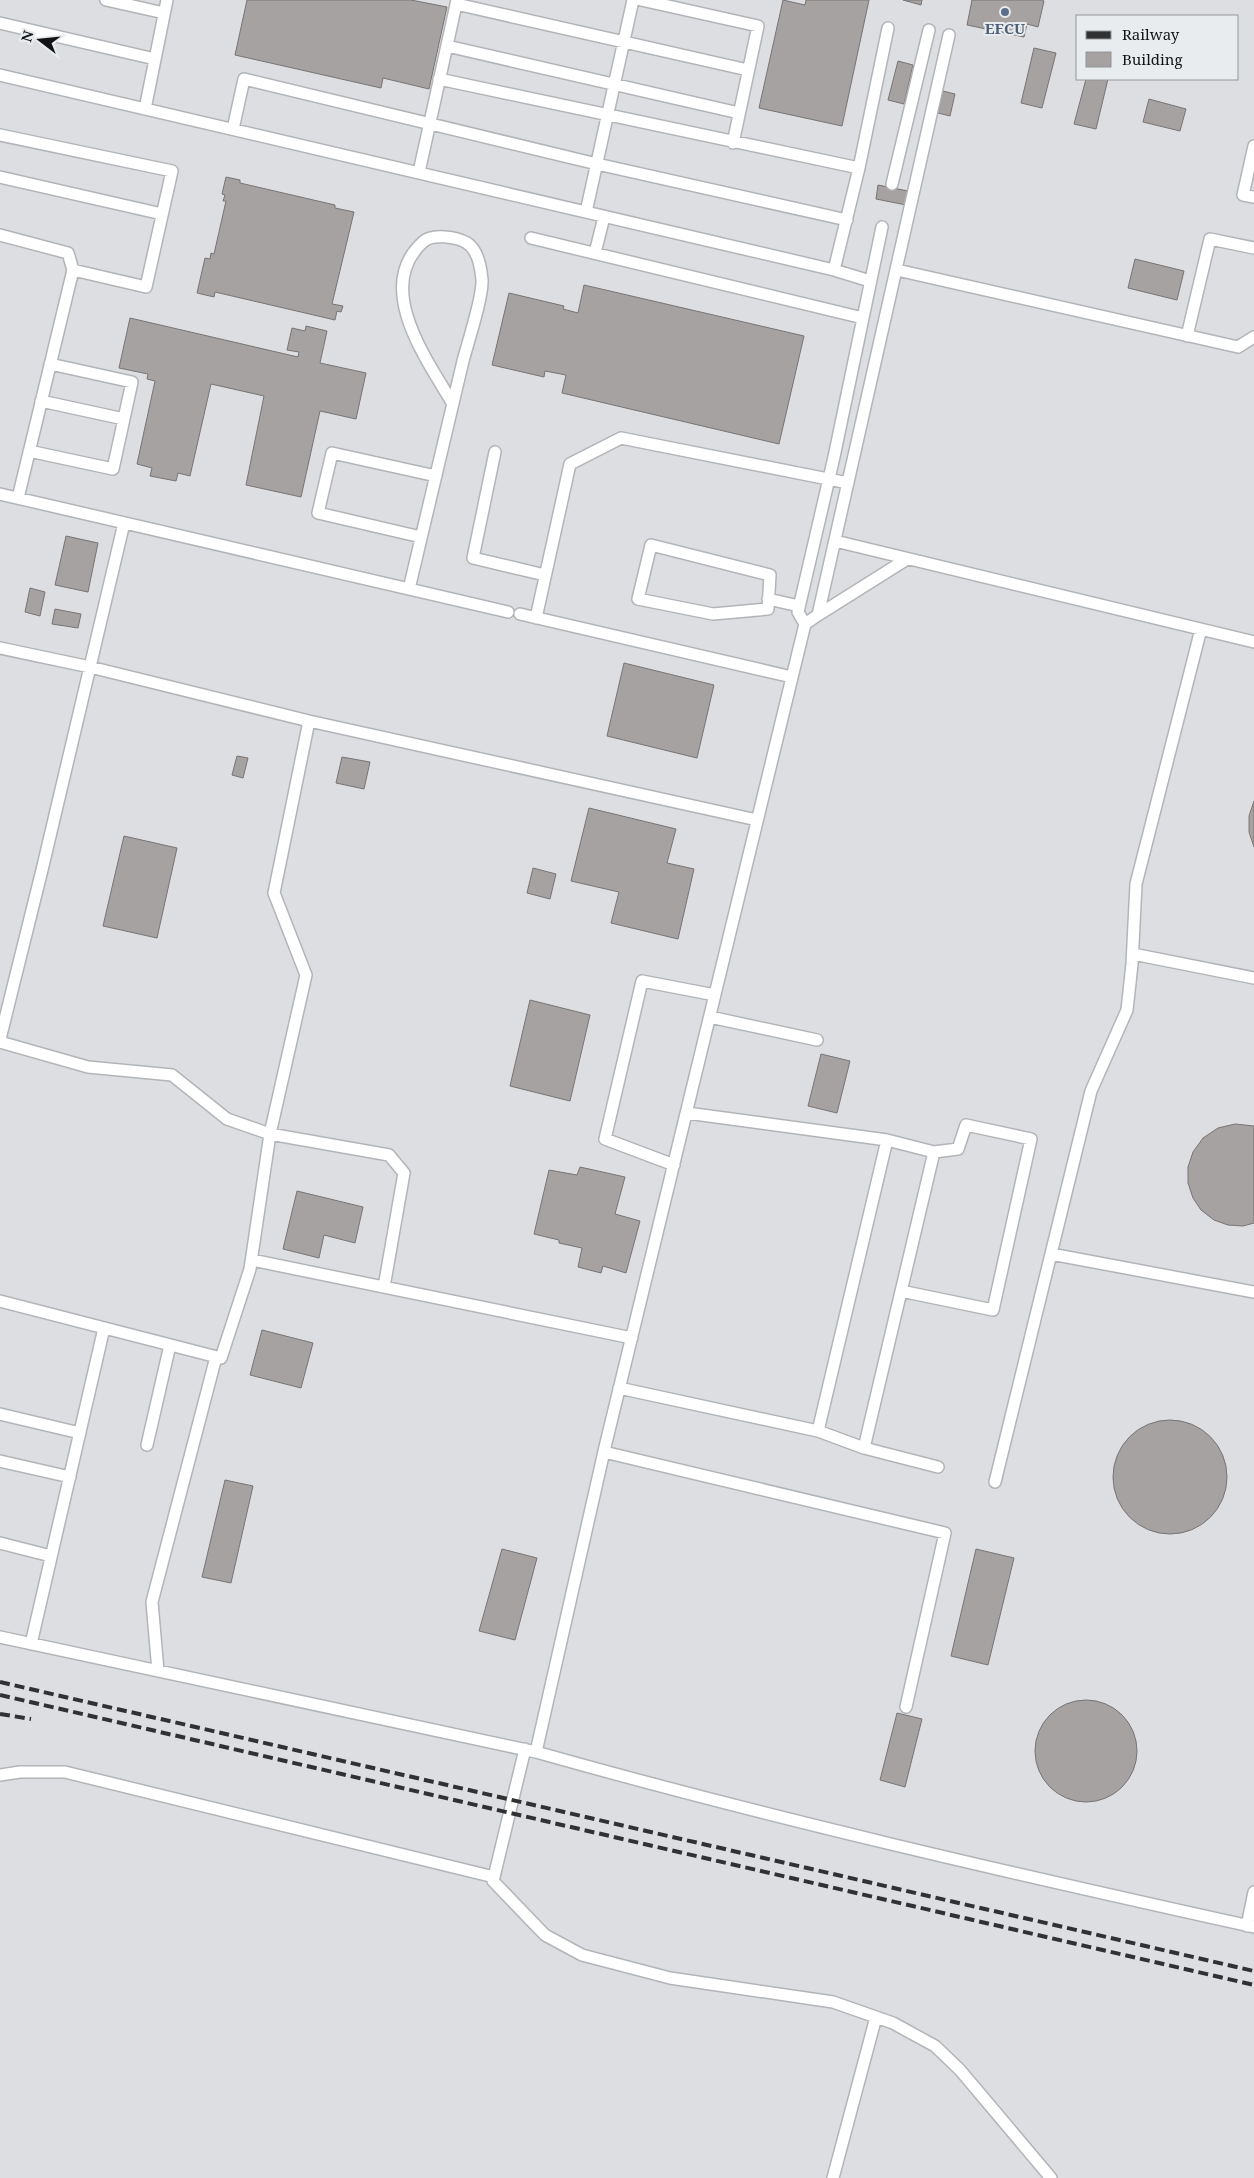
<svg xmlns="http://www.w3.org/2000/svg" width="1254" height="2178" font-family="'Noto Serif',serif">
<style>
.building{fill:#a6a2a1;stroke:#787474}
.lines{fill:none;stroke-linecap:round;stroke-linejoin:round}
.lane-casing{stroke:#b2b5b8;stroke-width:14}
.lane{stroke:#fff;stroke-width:11}
.rail{stroke:#303132;stroke-width:4;stroke-dasharray:10 5;stroke-linecap:butt}
.service-dot{fill:#5c6f8a;stroke:#e9ecee;stroke-width:2}
.labels{text-anchor:middle;stroke-width:4;stroke-linejoin:round;paint-order:stroke}
.service-label{font-size:15px;font-weight:bold;fill:#4e5e75;stroke:#e9ecee}
</style>
<rect width="100%" height="100%" fill="#dcdee1"/>
<!-- building -->
<path class="building" d="M247 0H411L447 7 429 89 383 78 381 88 235 55Z
M783 0 805 5 806 0H869L842 126 759 108Z
M903 0H922L921 5Z
M972 0H1042L1044 1 1038 27 1027 24 1024 37 967 25Z
M1034 48 1056 53 1042 108 1021 103Z
M898 61 913 65 904 104 888 100Z
M1086 79H1108L1096 129 1074 124Z
M943 91 955 94 950 116 938 113Z
M1149 99 1186 109 1180 131 1143 122Z
M226 177 240 180V183L335 205V208L354 212 332 304 343 306 341 312 337 311 335 320 215 292 214 297 197 293 205 258 210 259 211 253 214 254 226 201H223L225 195 222 194Z
M878 185 908 191 906 205 876 199Z
M1135 259 1184 271 1177 300 1128 288Z
M584 285 804 336 779 444 562 393 566 375 545 371 544 377 492 365 509 293 564 306 563 309 578 313Z
M130 318 298 357 299 352 287 350 292 328 305 331 306 326 327 331 320 363 366 373 356 419 320 411 301 497 246 485 264 396 211 384 190 476 178 473 176 481 150 476 152 468 137 464 155 381 147 379 148 374 119 368Z
M66 536 98 543 88 592 55 585Z
M30 588 45 592 40 616 25 612Z
M55 609 81 614 78 628 52 624Z
M624 663 714 685 697 758 607 736Z
M237 756 248 758 243 778 232 775Z
M342 757 370 762 364 789 336 783Z
M1254 801V847L1249 832V816Z
M589 808 676 829 667 863 694 869 678 939 611 923 619 892 571 881Z
M124 836 177 848 157 938 103 926Z
M533 868 556 874 550 899 527 893Z
M530 1000 590 1015 570 1101 510 1086Z
M821 1054 850 1061 837 1113 808 1106Z
M1235 1124 1254 1126V1223L1243 1226 1228 1225 1214 1220 1201 1210 1193 1198 1188 1183V1167L1193 1152 1203 1138 1218 1128Z
M580 1167 625 1177 615 1214 640 1221 626 1273 603 1266 601 1273 578 1267 582 1248 559 1243V1240L534 1234 549 1170 577 1175Z
M297 1191 363 1207 355 1243 324 1235 319 1258 283 1249Z
M262 1330 313 1343 301 1388 250 1375Z
M1113 1477a57 57 0 1 1 114 0a57 57 0 1 1-114 0Z
M225 1480 253 1486 231 1583 202 1577Z
M502 1549 537 1558 515 1640 479 1631Z
M976 1549 1014 1558 988 1665 951 1656Z
M1035 1751a51 51 0 1 1 102 0a51 51 0 1 1-102 0Z
M897 1713 922 1719 905 1787 880 1780Z"/>
<g class="lines">
<defs>
<path id="lane" d="M106 0 164 13
M641 0 758 26 733 143
M456 4 748 70
M0 23 155 59
M447 46 739 113
M0 75 834 270 870 281
M439 79 859 168
M145 109 167 0
M233 129 244 79 597 164 847 220
M0 135 172 171 146 287 73 270
M1254 146 1243 195 1254 197
M419 172 457 0
M0 177 162 214
M892 184 929 30
M586 212 633 0
M0 235 68 253 73 270 18 498
M531 238 863 318
M595 253 604 217
M834 270 859 168 888 28
M897 270 1238 347 1254 337
M1187 336 1210 239 1254 248
M41 401 124 419
M29 451 113 469 132 382 50 364
M495 452 473 558 545 575
M0 494 508 612
M421 537 318 513 332 453 436 476
M835 541 1254 642
M651 545 770 575 768 609 713 614 638 599Z
M409 589C427 513 445 437 463 361 468 342 483 297 482 280 481 268 478 250 467 243 457 237 432 233 423 242 373 287 427 360 453 404
M768 599 799 606
M520 614 792 677
M818 615 907 559
M536 618 570 464 621 438 848 483
M805 624 798 612 834 457 882 227
M0 648 90 667 309 721 274 893 306 975 270 1134 250 1269 221 1358 0 1301
M309 721 757 820
M1133 954 1254 978
M710 1017 817 1040
M0 1039 42 870 124 523
M0 1042 88 1067 172 1075 227 1119 270 1134 389 1155 404 1173 384 1287
M674 1165 605 1139 642 981 715 995
M1051 1254 1254 1292
M252 1260 632 1338
M901 1291 993 1310 1031 1139 966 1125 958 1149 934 1152
M619 1388 818 1431 887 1140 687 1113
M0 1414 80 1433
M818 1431 864 1448 934 1152 887 1140
M147 1445 170 1345
M864 1448 938 1467
M604 1452 945 1533 906 1707
M0 1461 70 1477
M995 1482 1091 1091 1127 1010 1132 964 1136 884 1201 629
M0 1543 51 1556
M0 1637 536 1752 605 1447 805 624 818 615 949 35
M31 1644 104 1328
M158 1671 152 1602 216 1357
M525 1749 493 1881 545 1935 582 1955 670 1978 833 2002 893 2023 935 2046 960 2070 1051 2178
M536 1752C773 1819 1014 1874 1254 1927
M0 1775 20 1772H65L494 1877
M1247 1926 1254 1892
M833 2178 876 2017"/>
</defs>
<!-- lane casing -->
<use href="#lane" class="lane-casing"/>
<!-- lane -->
<use href="#lane" class="lane"/>
<!-- rail -->
<path class="rail" d="M0 1682 1254 1971
M0 1695 1254 1985
M0 1714 31 1719"/>
</g>
<!-- markers -->
<circle class="service-dot" cx="1005" cy="12" r="5"/>
<g class="labels">
<!-- service labels -->
<g class="service-label">
<text x="1005" y="34">EFCU</text>
</g>
</g>
<!-- legend -->
<rect x="1076" y="15" width="162" height="65" fill="#e9ecee" stroke="#939597"/>
<rect x="1086" y="31" width="25" height="8" fill="#303132" stroke="#939597"/>
<text x="1122" y="40" font-size="15" fill="#121314">Railway</text>
<rect x="1086" y="52" width="25" height="15" fill="#a6a2a1" stroke="#939597"/>
<text x="1122" y="65" font-size="15" fill="#121314">Building</text>
<!-- north arrow -->
<g transform="translate(40 40) rotate(286)" stroke="#e9ecee" stroke-width="4" paint-order="stroke">
<path d="M0-4L9 19L0 12L-9 19Z" fill="#121314"/>
<text y="-8" font-size="14" font-weight="bold" text-anchor="middle" fill="#121314">N</text>
</g>
</svg>
